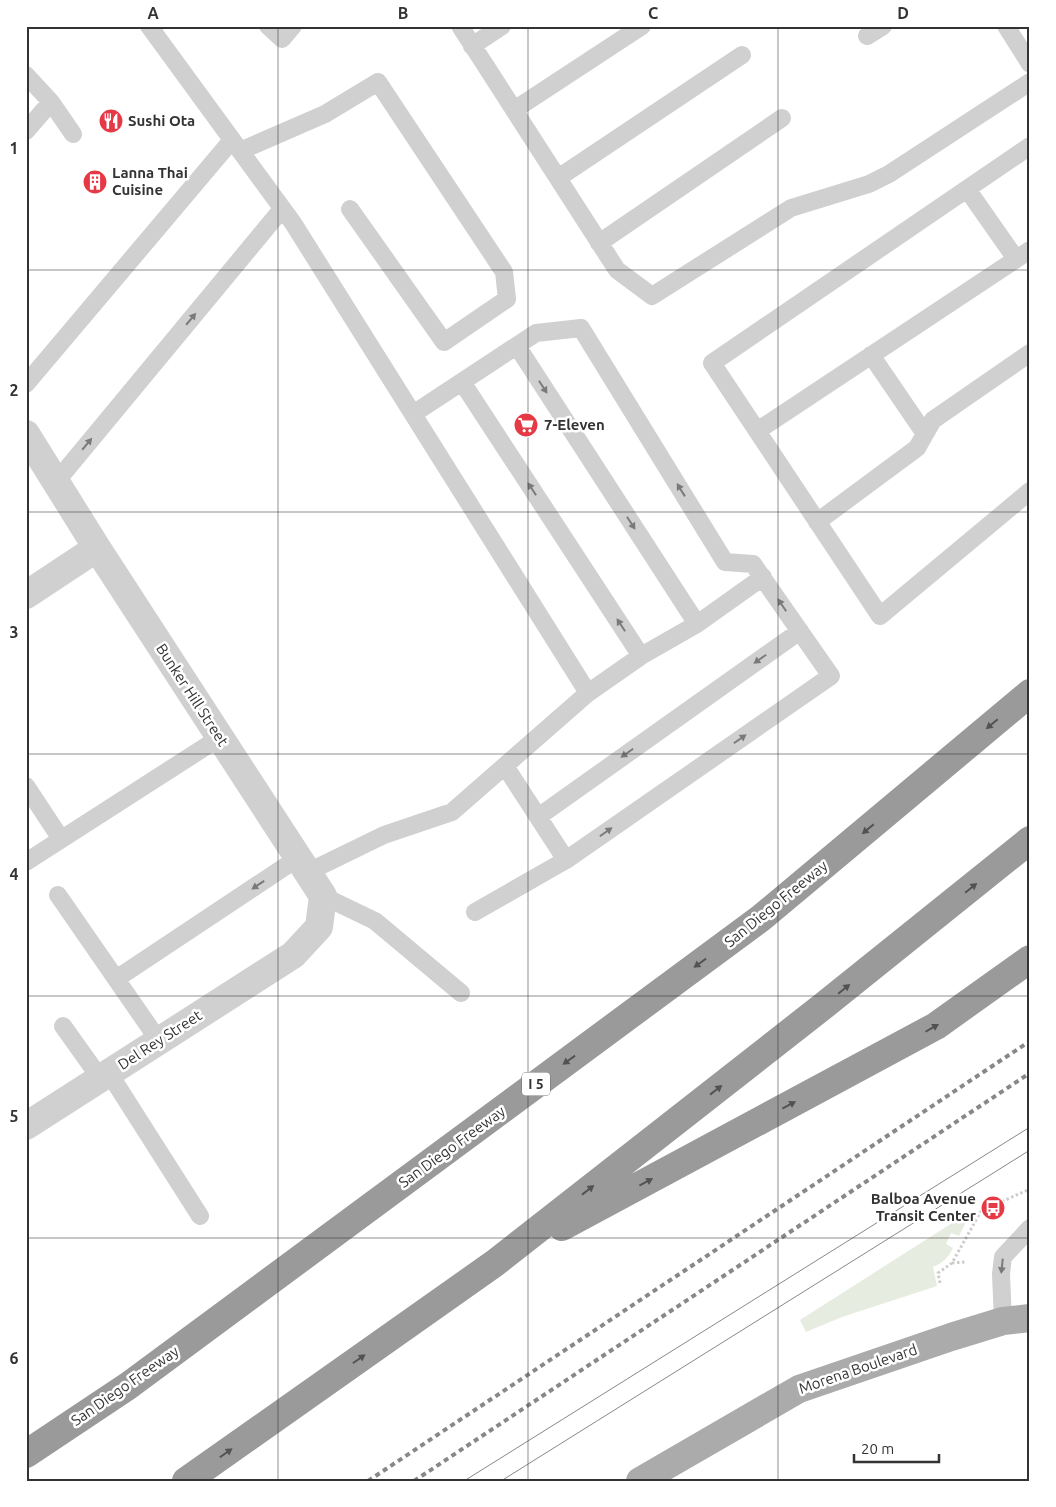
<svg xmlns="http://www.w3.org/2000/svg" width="1056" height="1507" font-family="Ubuntu,sans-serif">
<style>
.green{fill:#e6ecdf}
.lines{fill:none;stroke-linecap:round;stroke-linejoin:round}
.path{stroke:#cdcdcd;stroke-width:3;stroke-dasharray:2.5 2.5;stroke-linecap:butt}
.service{stroke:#d0d0d0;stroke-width:18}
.minor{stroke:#d0d0d0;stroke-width:28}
.primary{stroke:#ababab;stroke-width:28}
.motorway{stroke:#9a9a9a;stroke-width:28}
.tram{stroke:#888;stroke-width:1}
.rail{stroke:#888;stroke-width:4;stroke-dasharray:5 4;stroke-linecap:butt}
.oneway{fill:#7a7a7a}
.oneway2{fill:#525252}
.grid{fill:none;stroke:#333;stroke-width:1;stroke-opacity:0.55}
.labels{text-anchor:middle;stroke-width:5;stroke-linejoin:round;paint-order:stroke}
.shield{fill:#fff;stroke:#707070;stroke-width:1}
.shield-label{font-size:14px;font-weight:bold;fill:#333}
.poi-label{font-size:15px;font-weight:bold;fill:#333;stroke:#fff;text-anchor:start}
.street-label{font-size:15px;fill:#333;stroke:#fff}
.neatline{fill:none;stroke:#333;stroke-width:2}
.grid-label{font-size:16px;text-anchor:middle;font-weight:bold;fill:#333}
</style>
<rect width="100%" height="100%" fill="#fff"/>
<!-- green -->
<path class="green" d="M960 1218 967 1220 959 1236 951 1233 946 1244 953 1248C948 1258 943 1263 933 1267L937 1286 842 1317 806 1332 800 1320Z"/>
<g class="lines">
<!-- path -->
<path class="path" d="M952 1263 965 1262
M940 1283 938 1273 952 1263 981 1211 1030 1189"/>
<!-- service -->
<path class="service" d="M149 26 293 223 588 693 452 812 384 835 308 872
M268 26 282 39 293 26
M460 26 617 270 652 296 791 208 869 184 889 174 1030 82
M1006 26 1030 64
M867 36 883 26
M472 46 502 26
M26 75 51 102 26 131
M51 102 73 134
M514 110 642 26
M1030 146 712 363 880 616 1030 491
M240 151 325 114 378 82 504 272 507 299 444 342 350 209
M558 178 742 55
M967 189 1016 259
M599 243 782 118
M517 346 697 624 763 577
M871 355 925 434
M462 382 641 656 697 624
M26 384 232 140
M413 414 536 333 581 328 725 562 753 564 831 676 566 860
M757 431 1030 250
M56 482 282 209
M817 522 917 448 933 420 1030 353
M588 693 641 656
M26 786 61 839
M538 817 800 631
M26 862 219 738
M58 895 159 1041
M323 896 375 921 461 993
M475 912 566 860 505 766
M116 979 298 858
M63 1026 100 1078
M109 1073 200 1216
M1003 1321 1001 1274 1003 1257 1030 1228"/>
<!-- minor -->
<path class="minor" d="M26 434 97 548 323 896 319 927 293 955 26 1126
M26 595 97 548"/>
<!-- primary -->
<path class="primary" d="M640 1481 799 1389 951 1337 1003 1321 1030 1318"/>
<!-- motorway -->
<path class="motorway" d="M562 1227 936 1026 1030 959
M26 1454 128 1386 761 918 1030 693
M186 1481 495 1263 822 1007 1030 840"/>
<!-- tram -->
<path class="tram" d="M464 1481 1030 1127
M501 1481 1030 1150"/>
<!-- rail -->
<path class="rail" d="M368 1481 1030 1041
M414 1481 1030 1073"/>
</g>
<!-- one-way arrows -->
<defs><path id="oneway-solid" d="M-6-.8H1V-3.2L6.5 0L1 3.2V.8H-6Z" transform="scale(1.25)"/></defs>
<g class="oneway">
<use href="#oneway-solid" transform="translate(191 319) rotate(-50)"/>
<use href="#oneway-solid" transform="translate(543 387) rotate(57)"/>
<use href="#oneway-solid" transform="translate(87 444) rotate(-50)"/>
<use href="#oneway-solid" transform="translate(532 489) rotate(-123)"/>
<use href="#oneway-solid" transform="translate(681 490) rotate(-122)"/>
<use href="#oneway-solid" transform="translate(631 523) rotate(57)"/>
<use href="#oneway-solid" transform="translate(782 605) rotate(-124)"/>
<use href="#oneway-solid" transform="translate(621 625) rotate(-123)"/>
<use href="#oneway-solid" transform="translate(760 659) rotate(145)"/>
<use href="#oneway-solid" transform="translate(740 739) rotate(-35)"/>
<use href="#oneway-solid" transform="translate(627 753) rotate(145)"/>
<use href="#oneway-solid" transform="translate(606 832) rotate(-35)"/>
<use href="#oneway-solid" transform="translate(258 885) rotate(146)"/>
<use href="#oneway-solid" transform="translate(1002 1266) rotate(96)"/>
</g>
<g class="oneway2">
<use href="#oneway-solid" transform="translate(992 724) rotate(140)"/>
<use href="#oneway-solid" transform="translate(868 829) rotate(140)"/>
<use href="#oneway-solid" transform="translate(971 888) rotate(-39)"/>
<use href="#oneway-solid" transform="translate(700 963) rotate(144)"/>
<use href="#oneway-solid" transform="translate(844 989) rotate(-39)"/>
<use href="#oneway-solid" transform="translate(932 1028) rotate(-30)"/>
<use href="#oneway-solid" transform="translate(569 1060) rotate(144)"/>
<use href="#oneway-solid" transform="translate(716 1090) rotate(-38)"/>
<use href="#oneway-solid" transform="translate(789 1105) rotate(-28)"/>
<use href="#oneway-solid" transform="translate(646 1182) rotate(-28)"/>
<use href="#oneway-solid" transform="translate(588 1190) rotate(-38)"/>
<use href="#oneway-solid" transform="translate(359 1359) rotate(-35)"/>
<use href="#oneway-solid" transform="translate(226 1453) rotate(-35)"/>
</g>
<!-- grid -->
<path class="grid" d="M278 26V1481M528 26V1481M778 26V1481M26 270H1030M26 512H1030M26 754H1030M26 996H1030M26 1238H1030"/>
<!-- icons -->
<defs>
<symbol id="restaurant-disc" viewBox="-11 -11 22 22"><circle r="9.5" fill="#e63946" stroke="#fff"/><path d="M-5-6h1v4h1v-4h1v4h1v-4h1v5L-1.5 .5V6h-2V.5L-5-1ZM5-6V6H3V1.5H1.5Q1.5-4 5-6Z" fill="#fff"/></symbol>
<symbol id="building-disc" viewBox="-11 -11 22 22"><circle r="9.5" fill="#e63946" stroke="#fff"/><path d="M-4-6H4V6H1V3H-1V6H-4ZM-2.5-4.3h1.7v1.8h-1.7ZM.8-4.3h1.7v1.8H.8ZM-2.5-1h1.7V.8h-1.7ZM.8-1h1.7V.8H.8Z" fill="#fff"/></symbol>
<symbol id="supermarket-disc" viewBox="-11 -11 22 22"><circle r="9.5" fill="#e63946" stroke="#fff"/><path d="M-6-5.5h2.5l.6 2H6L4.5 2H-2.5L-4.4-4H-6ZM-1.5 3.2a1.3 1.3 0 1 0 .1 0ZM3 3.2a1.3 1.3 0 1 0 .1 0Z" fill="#fff"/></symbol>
<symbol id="bus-disc" viewBox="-11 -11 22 22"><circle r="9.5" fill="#e63946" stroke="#fff"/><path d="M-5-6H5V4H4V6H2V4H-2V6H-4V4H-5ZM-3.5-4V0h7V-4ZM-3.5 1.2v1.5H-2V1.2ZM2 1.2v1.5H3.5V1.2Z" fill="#fff"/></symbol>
</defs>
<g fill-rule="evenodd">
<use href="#restaurant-disc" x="97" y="107" width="28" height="28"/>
<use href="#building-disc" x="81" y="168" width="28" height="28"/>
<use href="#supermarket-disc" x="512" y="411" width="28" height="28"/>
<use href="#bus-disc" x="979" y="1194" width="28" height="28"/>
</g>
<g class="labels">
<!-- shield labels -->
<rect class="shield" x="522" y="1072.5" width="28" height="23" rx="4"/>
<g class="shield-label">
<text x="536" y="1089">I 5</text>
</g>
<!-- poi labels -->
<g class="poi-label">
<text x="128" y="126">Sushi Ota</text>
<text x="112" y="178">Lanna Thai<tspan x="112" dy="17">Cuisine</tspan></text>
<text x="544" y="430">7-Eleven</text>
<text x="976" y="1204" text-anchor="end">Balboa Avenue<tspan x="976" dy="17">Transit Center</tspan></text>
</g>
<!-- street labels -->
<g class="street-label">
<text transform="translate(192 695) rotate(57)" y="5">Bunker Hill Street</text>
<text transform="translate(776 904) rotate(-39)" y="5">San Diego Freeway</text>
<text transform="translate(160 1040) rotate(-33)" y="5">Del Rey Street</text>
<text transform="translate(452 1147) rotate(-36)" y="5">San Diego Freeway</text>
<text transform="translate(858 1369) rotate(-19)" y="5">Morena Boulevard</text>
<text transform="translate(125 1386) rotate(-35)" y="5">San Diego Freeway</text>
</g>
</g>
<!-- border -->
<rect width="1056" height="1507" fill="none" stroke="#ffffff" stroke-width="55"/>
<!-- scale -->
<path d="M854 1454v8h85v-8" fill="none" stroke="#333333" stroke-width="2.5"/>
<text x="861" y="1454" font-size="15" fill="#333333" stroke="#ffffff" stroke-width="4" paint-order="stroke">20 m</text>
<rect x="28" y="28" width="1000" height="1452" class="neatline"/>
<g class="grid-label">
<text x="153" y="19">A</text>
<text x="403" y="19">B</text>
<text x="653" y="19">C</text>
<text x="903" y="19">D</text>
<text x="14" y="154">1</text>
<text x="14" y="396">2</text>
<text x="14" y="638">3</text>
<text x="14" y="880">4</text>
<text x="14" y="1122">5</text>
<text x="14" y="1364">6</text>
</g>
</svg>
